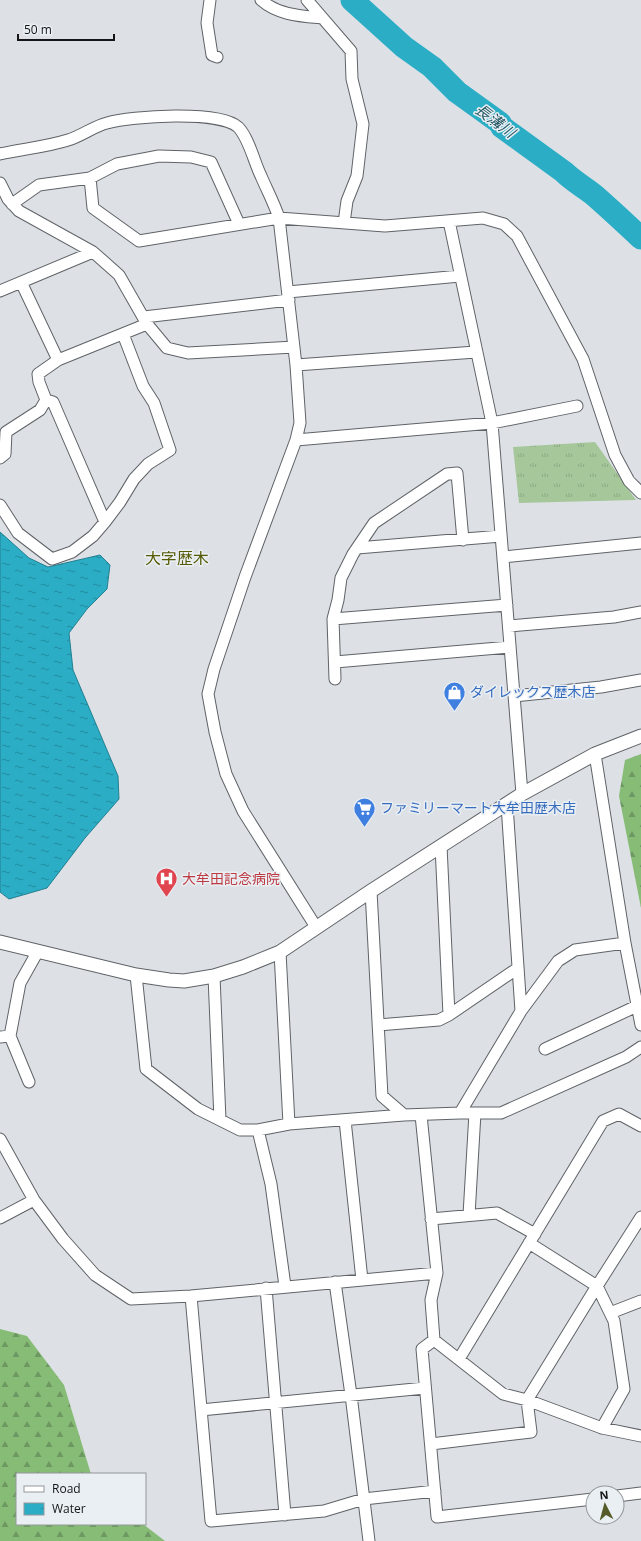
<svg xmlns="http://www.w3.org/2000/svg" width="641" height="1541" font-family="'Open Sans','Noto Sans JP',sans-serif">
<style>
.grass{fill:url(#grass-tufts)}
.forest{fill:url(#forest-firs)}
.water{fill:url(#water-ripples);stroke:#237f90}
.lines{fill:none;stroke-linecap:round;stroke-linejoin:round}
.river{stroke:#2aadc5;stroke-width:23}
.minor-casing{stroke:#5f6367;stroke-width:13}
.tertiary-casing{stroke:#5f6367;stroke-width:15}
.minor{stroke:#fff;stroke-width:11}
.tertiary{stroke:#fff;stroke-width:13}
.labels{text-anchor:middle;stroke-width:3;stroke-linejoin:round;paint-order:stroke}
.shop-label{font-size:14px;fill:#366cbe;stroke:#eaeff4;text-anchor:start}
.health-label{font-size:14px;fill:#be3a42;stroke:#eaeff4;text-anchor:start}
.water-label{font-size:15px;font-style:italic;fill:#285b65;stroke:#eaeff4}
.quarter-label{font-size:16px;fill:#565b03;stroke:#eaeff4}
</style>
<defs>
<pattern id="grass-tufts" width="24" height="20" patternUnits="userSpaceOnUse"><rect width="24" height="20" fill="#a5c79a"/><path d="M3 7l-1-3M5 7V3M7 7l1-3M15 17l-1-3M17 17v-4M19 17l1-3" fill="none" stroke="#8daa84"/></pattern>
<pattern id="forest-firs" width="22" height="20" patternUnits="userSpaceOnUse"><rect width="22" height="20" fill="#87bc77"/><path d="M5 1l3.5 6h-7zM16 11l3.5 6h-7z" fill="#6d9861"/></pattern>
<pattern id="water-ripples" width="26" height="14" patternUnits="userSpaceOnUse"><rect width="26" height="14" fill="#2aadc5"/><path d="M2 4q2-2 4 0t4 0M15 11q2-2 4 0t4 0" fill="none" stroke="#238c9f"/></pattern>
</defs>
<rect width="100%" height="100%" fill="#dde1e6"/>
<!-- grass -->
<path class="grass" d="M595 442 636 500 519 503 513 447Z"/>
<!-- forest -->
<path class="forest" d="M641 754V908L619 796 625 760Z
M0 1329 27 1336 64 1385 91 1474H17V1524H143L165 1541H0Z"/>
<!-- water -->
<path class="water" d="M0 532 29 558 48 567 100 555 110 565 107 589 87 609 69 633 73 670 118 776 119 799 85 838 47 888 9 899 0 892Z"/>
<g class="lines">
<!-- river -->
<path class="river" d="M352 0 404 47 432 67 457 92 500 123 502 127 564 172C573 181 584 187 594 195 610 209 625 223 641 238"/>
<defs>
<path id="minor" d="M210 0 207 23 212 55 217 57
M261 0C278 15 300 16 322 18
M307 0 351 51 352 79 363 124 357 176 347 201 344 223
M0 154C22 149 46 147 68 140 82 136 94 126 107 123 132 116 219 110 238 127 249 138 254 162 261 176 267 190 274 203 279 218L296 365 300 423 296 440 245 577 214 669 208 694 215 732 226 774 243 811 316 927
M90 178 93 208 139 241 279 218 385 226 483 218 504 224 517 236 583 359 615 455 629 481 641 493
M0 183 8 199 19 211 93 252 119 275 147 324 167 348 188 353 294 347
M12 204 39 185 90 178 117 164 159 156 191 157 211 162 239 224
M449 221 492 423 522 794
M21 282 58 360
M0 291 93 252
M288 292 460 276
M144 317 289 300
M296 365 476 352
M46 400 39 382 38 374 58 360 147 324
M296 440 492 423 577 406
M0 458 5 454 6 432 40 410 46 400
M0 505 18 533 52 559 72 552 93 536 105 522 53 402 46 400
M105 522 120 502 134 479 148 464 170 450 154 403 143 386 123 334
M357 548 501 536
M503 557 641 543
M333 619 507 605
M509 626 614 617 641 612
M335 662 510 647
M335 679 333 619 338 600 341 578 353 554 374 523 447 474 457 473 463 540
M514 696 601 687 641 680
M595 754 625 943 641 1025
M441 846 449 1015
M371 891 382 1096 404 1115
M280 952 289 1124
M136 975 146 1069 198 1109 240 1130H258L289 1124 404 1115 460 1113H501L626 1057 641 1047
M214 976 220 1120
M521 1011 558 961 575 950 625 943
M378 1025 439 1020 449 1015 518 968
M10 1036 29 1082
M0 1037 10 1036 20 983 38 951
M545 1049 637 1006
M460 1113 521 1011 507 805
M421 1115 437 1273 431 1300 434 1340 503 1394 527 1400 602 1428 641 1436
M345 1120 362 1280
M258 1130 271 1184 285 1286
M0 1139 34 1200 63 1239 95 1275 131 1299 191 1296 437 1273
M469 1215 475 1113
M0 1218 34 1200
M431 1219 497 1213 535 1234
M529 1243 597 1286 614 1321 624 1389 602 1428
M335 1282 351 1395 369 1541
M266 1288 285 1515
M191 1296 211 1521 324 1511 364 1499 435 1491
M610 1313 641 1301
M434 1340 422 1349 437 1517 593 1499
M459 1359 603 1121 619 1114 641 1126
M201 1410 425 1388
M431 1444 531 1432 527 1400 597 1286 641 1217
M617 1496 641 1493"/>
<path id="tertiary" d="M0 942 136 975 169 980 184 981 214 976 243 967 280 952 371 891 522 794 595 754 641 736"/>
</defs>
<!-- minor casing -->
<use href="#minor" class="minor-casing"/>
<!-- tertiary casing -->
<use href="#tertiary" class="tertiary-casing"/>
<!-- minor -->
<use href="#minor" class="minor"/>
<!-- tertiary -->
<use href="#tertiary" class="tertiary"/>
</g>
<!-- icons -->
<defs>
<symbol id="shop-pin" viewBox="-11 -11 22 30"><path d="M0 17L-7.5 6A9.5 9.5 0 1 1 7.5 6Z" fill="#3f7fe0" stroke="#eaeff4"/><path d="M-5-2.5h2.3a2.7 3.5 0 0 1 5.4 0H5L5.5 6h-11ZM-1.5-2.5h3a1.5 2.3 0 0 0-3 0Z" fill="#fff"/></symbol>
<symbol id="supermarket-pin" viewBox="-11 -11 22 30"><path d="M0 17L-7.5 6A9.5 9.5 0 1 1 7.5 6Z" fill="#3f7fe0" stroke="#eaeff4"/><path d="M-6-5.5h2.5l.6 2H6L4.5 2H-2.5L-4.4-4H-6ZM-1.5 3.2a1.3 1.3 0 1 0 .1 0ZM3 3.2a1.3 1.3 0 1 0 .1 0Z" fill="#fff"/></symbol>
<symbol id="hospital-pin" viewBox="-11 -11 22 30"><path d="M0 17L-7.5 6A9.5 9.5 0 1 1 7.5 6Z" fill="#e0444e" stroke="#eaeff4"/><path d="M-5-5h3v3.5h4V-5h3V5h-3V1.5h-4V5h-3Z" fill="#fff"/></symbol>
</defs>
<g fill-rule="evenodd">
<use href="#shop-pin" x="442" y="680" width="25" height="34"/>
<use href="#supermarket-pin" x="352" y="796" width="25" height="34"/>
<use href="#hospital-pin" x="154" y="866" width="25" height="34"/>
</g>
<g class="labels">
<!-- shop labels -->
<g class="shop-label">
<text x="470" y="697">ダイレックス歴木店</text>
<text x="380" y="813">ファミリーマート大牟田歴木店</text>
</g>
<!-- health labels -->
<g class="health-label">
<text x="182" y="884">大牟田記念病院</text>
</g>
<!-- water labels -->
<g class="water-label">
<text transform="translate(495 121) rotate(37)" y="5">長溝川</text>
</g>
<!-- quarter labels -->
<g class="quarter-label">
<text x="177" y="564">大字歴木</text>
</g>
</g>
<!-- legend -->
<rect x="16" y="1473" width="130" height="52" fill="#eaeff4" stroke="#94989b"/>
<rect x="24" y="1486" width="20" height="6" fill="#ffffff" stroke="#94989b"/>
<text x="52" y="1493" font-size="12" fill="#131516">Road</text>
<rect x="24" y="1503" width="20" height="12" fill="url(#water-ripples)" stroke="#94989b"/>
<text x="52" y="1513" font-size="12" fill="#131516">Water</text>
<!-- north arrow -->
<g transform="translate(605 1505) rotate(354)"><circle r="19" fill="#eaeff4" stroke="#94989b"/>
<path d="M0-3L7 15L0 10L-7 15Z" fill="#565b29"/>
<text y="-6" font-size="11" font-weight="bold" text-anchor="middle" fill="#131516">N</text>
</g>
<!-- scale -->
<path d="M18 34v6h96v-6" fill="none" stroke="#131516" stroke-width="2"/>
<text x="24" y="34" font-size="12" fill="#131516" stroke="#eaeff4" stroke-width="3" paint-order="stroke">50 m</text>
</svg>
